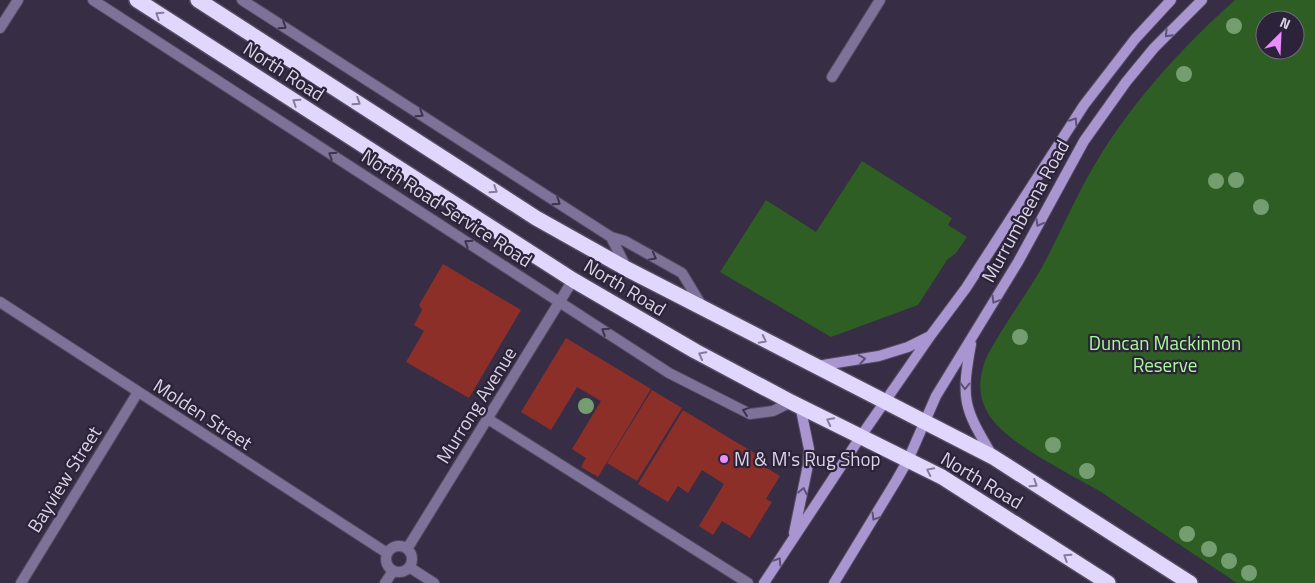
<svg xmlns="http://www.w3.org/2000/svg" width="1315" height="583" font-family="'Titillium Web',sans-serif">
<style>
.green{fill:#2e5e23;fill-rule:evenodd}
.building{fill:#8c2f29}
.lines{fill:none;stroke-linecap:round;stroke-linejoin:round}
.lane-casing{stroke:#544b61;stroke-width:12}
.street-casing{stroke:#544b61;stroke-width:12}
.secondary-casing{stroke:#544b61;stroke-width:12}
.highway-casing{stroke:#544b61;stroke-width:18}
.lane{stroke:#7e7298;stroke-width:10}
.street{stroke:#7e7298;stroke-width:10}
.secondary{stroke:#a996d1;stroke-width:10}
.highway{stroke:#e1d6fb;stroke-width:15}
.tree{fill:#749e70}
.oneway{stroke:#867c9a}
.oneway2{stroke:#3c334d}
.oneway3{stroke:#5e5176}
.poi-dot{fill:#ea8dfd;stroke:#2c233a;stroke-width:2}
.labels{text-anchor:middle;stroke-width:4.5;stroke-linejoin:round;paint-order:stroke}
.street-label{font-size:19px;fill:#d9d4e3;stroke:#2c233a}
.park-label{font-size:19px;fill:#a6fb94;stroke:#2c233a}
.poi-label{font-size:19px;fill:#d9d4e3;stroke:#2c233a;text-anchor:start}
</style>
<rect width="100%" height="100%" fill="#372d45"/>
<!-- green -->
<path class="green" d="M1235 0H1315V583H1237L1098 490C1079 480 1060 469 1041 458 1001 433 965 409 987 356 1003 326 1024 298 1041 269 1060 234 1075 198 1095 164 1132 102 1182 47 1235 0ZM1265 20H1295V50H1265Z
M862 161 952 218 948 225 967 237 956 253 947 260 918 305 831 337 720 272 766 200 816 232Z"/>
<!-- building -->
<path class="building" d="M443 264 521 310 469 398 406 362 424 331 414 325 422 310 419 305Z
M566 338 651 389 598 477 581 467 586 458 572 449 601 401 577 387 551 430 521 412Z
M652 390 682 408 637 481 607 463Z
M683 410 761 457 757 462 780 476 766 499 772 502 750 538 722 521 713 535 699 526 724 484 702 470 688 493 678 486 668 502 638 484Z"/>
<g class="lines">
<defs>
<path id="lane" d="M488 419 748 583"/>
<path id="street" d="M93 0 669 373 750 414 773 411 791 402
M242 0 611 237 627 269
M0 28 18 0
M832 77 880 0
M611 237 625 241 682 273 702 306
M0 302 387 553
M386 559a13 13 0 1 1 26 0a13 13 0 1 1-26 0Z
M407 549 573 280
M409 567 434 583
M21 583 138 392
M385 583 393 571"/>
<path id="secondary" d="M971 344C961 399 963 407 992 455
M817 366 879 356 908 347 930 336
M794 533 808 465 809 449 800 405
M764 583 861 436 931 335 966 288 1084 105 1135 39 1171 0
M834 583 896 481 908 460 936 396 1018 262 1084 141 1126 82 1154 48 1202 0"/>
<path id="highway" d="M137 0 573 280 695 351 791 402 942 477 1108 583
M198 0 536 218 627 269 993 457 1190 583"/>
</defs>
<!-- lane casing -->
<use href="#lane" class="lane-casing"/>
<!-- street casing -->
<use href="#street" class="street-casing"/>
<!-- secondary casing -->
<use href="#secondary" class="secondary-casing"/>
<!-- highway casing -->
<use href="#highway" class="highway-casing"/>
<!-- lane -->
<use href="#lane" class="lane"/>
<!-- street -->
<use href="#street" class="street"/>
<!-- secondary -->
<use href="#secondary" class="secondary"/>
<!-- highway -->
<use href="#highway" class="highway"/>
</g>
<!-- trees -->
<g class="tree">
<circle cx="1234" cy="26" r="8"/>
<circle cx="1184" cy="74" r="8"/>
<circle cx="1236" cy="180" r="8"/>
<circle cx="1216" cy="181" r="8"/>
<circle cx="1261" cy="207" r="8"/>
<circle cx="1020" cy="337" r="8"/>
<circle cx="586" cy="406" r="8"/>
<circle cx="1053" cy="445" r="8"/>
<circle cx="1087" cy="471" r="8"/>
<circle cx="1187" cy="534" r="8"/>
<circle cx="1209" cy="549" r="8"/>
<circle cx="1229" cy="561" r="8"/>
<circle cx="1249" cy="573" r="8"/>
</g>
<!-- one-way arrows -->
<defs><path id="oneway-chevron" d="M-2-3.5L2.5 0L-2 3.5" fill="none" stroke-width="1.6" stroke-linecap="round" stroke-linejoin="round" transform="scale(1.25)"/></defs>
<g class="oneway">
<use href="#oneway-chevron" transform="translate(159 15) rotate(-147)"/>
<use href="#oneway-chevron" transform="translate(296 102) rotate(-147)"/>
<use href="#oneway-chevron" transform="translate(357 102) rotate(33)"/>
<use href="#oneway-chevron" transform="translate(494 190) rotate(33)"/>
<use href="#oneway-chevron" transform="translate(763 340) rotate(27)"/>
<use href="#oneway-chevron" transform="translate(702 355) rotate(-152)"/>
<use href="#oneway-chevron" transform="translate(830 421) rotate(-153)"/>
<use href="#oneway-chevron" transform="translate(930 471) rotate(-154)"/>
<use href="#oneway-chevron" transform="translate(1034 484) rotate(33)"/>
<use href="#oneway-chevron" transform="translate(1067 557) rotate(-147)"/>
</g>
<g class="oneway2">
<use href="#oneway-chevron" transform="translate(283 26) rotate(33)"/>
<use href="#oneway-chevron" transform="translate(420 114) rotate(33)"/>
<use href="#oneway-chevron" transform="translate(332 155) rotate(-147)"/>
<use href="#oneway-chevron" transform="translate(557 202) rotate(33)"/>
<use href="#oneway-chevron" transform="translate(468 243) rotate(-147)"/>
<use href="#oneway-chevron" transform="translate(653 257) rotate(29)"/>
<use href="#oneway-chevron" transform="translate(605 331) rotate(-147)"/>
<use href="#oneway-chevron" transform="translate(746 411) rotate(-161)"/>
</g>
<g class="oneway3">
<use href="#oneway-chevron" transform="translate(1168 34) rotate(134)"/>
<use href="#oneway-chevron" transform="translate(1074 121) rotate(-57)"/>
<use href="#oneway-chevron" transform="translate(1039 223) rotate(119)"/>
<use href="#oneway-chevron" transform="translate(995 300) rotate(121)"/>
<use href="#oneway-chevron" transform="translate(862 359) rotate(-9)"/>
<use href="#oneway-chevron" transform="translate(965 386) rotate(91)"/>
<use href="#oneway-chevron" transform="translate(803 491) rotate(-78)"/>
<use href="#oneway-chevron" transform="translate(875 517) rotate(121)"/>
<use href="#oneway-chevron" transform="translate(778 561) rotate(-57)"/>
</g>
<!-- markers -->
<circle class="poi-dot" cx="724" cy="459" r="5"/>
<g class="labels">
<!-- street labels -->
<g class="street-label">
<text transform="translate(284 71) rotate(33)" y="7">North Road</text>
<text transform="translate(447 208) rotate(33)" y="7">North Road Service Road</text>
<text transform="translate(1025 211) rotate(-61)" y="7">Murrumbeena Road</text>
<text transform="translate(625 287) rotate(31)" y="7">North Road</text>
<text transform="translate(476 405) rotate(-58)" y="7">Murrong Avenue</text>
<text transform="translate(203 414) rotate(33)" y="7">Molden Street</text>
<text transform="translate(64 479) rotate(-58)" y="7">Bayview Street</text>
<text transform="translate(982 480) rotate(31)" y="7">North Road</text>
</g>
<!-- park labels -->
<g class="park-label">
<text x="1165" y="350">Duncan Mackinnon<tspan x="1165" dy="22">Reserve</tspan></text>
</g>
<!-- poi labels -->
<g class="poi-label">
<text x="734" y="466">M &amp; M's Rug Shop</text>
</g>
</g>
<!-- north arrow -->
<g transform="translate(1280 35) rotate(24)"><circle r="24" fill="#2c233a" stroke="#716a7e"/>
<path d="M0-4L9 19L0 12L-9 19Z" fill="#ea8dfd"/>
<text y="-8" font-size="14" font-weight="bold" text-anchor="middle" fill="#d9d4e3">N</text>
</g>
</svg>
